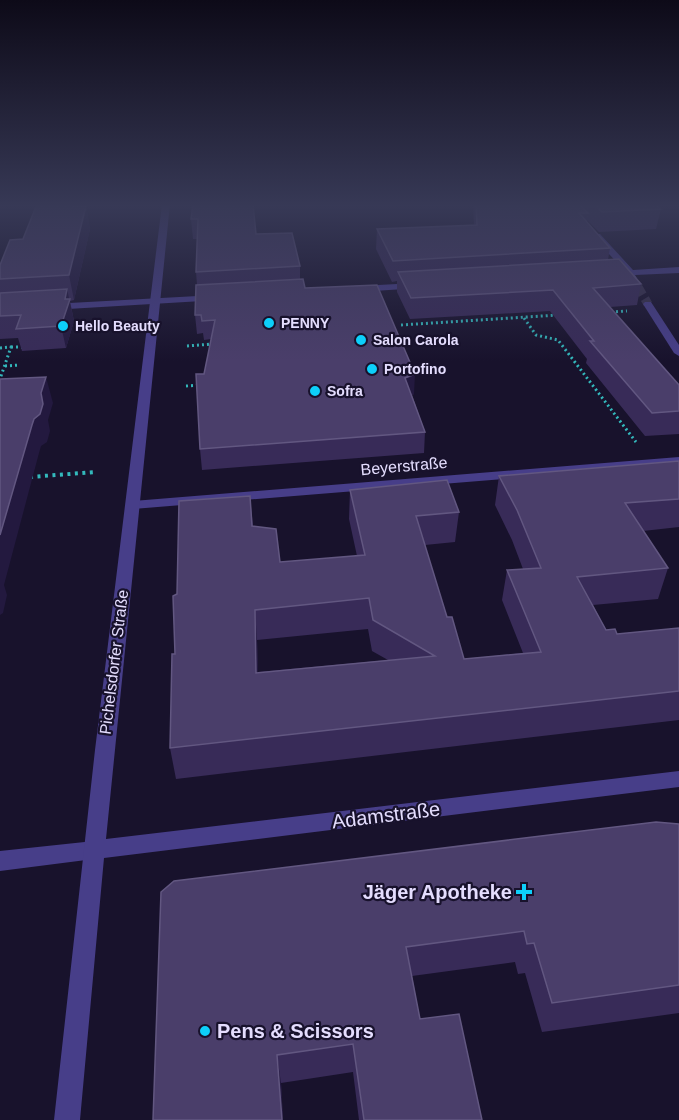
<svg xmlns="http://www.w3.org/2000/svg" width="679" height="1120" font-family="Arial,sans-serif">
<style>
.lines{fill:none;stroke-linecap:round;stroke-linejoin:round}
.minor-tunnel{stroke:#37304c;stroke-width:9;stroke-dasharray:9 4.5;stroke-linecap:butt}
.path-far1{stroke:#33b9bc;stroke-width:3;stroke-dasharray:2 3;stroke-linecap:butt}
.path{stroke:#33b9bc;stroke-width:4;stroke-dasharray:3 4.5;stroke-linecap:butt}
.minor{fill:#473e89;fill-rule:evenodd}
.tertiary{fill:#473e89;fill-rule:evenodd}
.wall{fill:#382b58;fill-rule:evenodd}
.shaded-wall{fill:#23193f}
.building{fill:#4a3e6a;stroke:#625781;stroke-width:1.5;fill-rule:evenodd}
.poi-dot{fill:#0dcffa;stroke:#18122c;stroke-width:2}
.labels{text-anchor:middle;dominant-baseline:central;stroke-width:4.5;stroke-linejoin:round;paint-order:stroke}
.far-poi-label{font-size:14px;font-weight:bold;fill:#e4ddfe;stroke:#18122c;text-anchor:start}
.street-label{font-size:16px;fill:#e4ddfe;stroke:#18122c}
.near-street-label{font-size:20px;fill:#e4ddfe;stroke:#18122c}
.near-poi-label{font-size:20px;font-weight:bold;fill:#e4ddfe;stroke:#18122c;text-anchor:end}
</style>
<rect width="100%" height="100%" fill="#18122c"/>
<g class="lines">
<polyline class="minor-tunnel" points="638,287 648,304"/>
<g class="path-far1">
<polyline points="611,312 627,311"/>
<polyline points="524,318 536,335 558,340 636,442"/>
<polyline points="401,325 558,315"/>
<polyline points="187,346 213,344"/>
<polyline points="11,347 25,347"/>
<polyline points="0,348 11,347 0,379"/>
<polyline points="5,366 20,365"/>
<polyline points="186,386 202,385"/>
</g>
<polyline class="path" points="30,477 95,472"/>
<g class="minor">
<polygon points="594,234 600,234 633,270 679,267 679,273 635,275 638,280 633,283 630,282 626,276 608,276 608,272 624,270 594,238"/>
<polygon points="416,283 421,286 419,288 359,292 354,289 359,286"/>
<polygon points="216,295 221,298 219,300 51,310 46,307 51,304"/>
<polygon points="645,302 651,302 679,345 679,356 674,353 643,304"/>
<polygon points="679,457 679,465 133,509 126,505 133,501"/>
<polygon points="94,841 101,843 104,850 101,857 94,859 0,871 0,851"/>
</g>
<polygon class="tertiary" points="162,204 170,204 106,839 679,771 679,787 104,858 80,1120 54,1120 95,750"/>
</g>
<g class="wall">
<polygon points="37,204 83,204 83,206 86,206 90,229 74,300 70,301 74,321 66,348 22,351 18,338 0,339 0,265 23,239"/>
<polygon points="193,204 256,234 300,266 300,280 305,288 414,394 412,395 425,432 424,453 202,470 200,449 204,374 211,339 204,340 203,333 197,334 195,315 197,285 196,272 197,239 193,239 191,219"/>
<polygon points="473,204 654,204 661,209 656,229 599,232 587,220 587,222 610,248 608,260 641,284 637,305 610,307 679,385 679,434 645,436 586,363 587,359 550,311 410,319 397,292 397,281 392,282 376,249 377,229 474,225"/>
<path d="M679 461V527L643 531 668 568 658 599 593 605 606 630 617 634 679 628V720L176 779 170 748 175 654 177 594 250 496 253 526 280 562 357 556 349 519 350 490 459 512 455 542 425 545 447 617 464 659 523 653 502 600 507 570 523 569 512 540 495 505 499 476ZM368 629 372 651 388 660 258 672 257 640Z"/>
<polygon points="679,824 679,1013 542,1032 525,973 518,974 515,962 412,976 420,1019 482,1120 359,1120 353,1072 281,1083 283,1120 153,1120 161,892"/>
</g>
<g class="shaded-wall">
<polygon points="73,204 83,204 76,229 72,207"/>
<polygon points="86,206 90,229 74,300 69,275"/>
<polygon points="67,289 74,321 66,348 61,326"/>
<polygon points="415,374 414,394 404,398 405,378"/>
<polygon points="46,377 53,403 48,420 50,431 47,442 41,446 39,453 4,585 7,595 3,613 0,615 0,535"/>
<polygon points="255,610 257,640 259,704 256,673"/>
<polygon points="277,1055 281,1083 283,1120 282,1120"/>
</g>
<g class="building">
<polygon points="37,204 73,204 72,207 86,206 69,275 0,279 0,265 10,240 23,239"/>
<polygon points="193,204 253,204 256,234 292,233 300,266 196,272 198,219 191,219"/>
<polygon points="476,204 579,204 588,213 579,213 610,248 393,261 377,229 477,225"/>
<polygon points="594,204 654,204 661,209 602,212"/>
<polygon points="619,259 641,284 593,288 679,385 679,411 652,413 590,341 594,341 553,290 411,298 398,272"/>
<polygon points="303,279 305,288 377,285 415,374 405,378 425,432 200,449 196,374 204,374 215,320 202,321 201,315 195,315 196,285"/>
<polygon points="67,289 65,299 70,299 61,326 16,329 21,315 0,316 0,293"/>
<polygon points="46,377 41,393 43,404 40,414 34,419 32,425 0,535 0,379"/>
<path d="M679 461V499L625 503 668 568 577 577 606 630 615 629 617 634 679 628V691L170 748 172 654H175L173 596 177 594 179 501 250 496 252 526 276 529 280 562 365 555 350 490 447 480 459 512 416 516 447 617H452L464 659 541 652 507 570 541 568 517 510 499 476ZM369 598 373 620 435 656 256 673 255 610Z"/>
<polygon points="656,822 679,824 679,985 552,1003 534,943 527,944 524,931 406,947 420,1019 459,1014 482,1120 364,1120 353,1044 277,1055 282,1120 153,1120 161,892 174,881"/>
</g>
<linearGradient id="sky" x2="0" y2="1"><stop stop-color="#0d0a18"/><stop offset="0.57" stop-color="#373956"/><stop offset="1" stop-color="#373956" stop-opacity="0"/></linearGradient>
<rect width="679" height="361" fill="url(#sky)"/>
<g class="poi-dot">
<circle cx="269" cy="323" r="6"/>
<circle cx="63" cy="326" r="6"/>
<circle cx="361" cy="340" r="6"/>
<circle cx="372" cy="369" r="6"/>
<circle cx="315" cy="391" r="6"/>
<path d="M521 883h6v6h6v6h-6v6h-6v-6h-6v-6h6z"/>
<circle cx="205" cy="1031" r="6"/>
</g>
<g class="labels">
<g class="far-poi-label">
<text x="281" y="323">PENNY</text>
<text x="75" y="326">Hello Beauty</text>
<text x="373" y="340">Salon Carola</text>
<text x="384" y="369">Portofino</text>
<text x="327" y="391">Sofra</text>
</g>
<g class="street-label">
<text transform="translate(404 466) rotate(-5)">Beyerstraße</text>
<text transform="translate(114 662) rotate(-83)">Pichelsdorfer Straße</text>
</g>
<g class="near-street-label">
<text transform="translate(386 815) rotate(-7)">Adamstraße</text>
</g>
<g class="near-poi-label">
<text x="512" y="892">Jäger Apotheke</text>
<text x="217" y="1031" text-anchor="start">Pens &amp; Scissors</text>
</g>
</g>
</svg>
